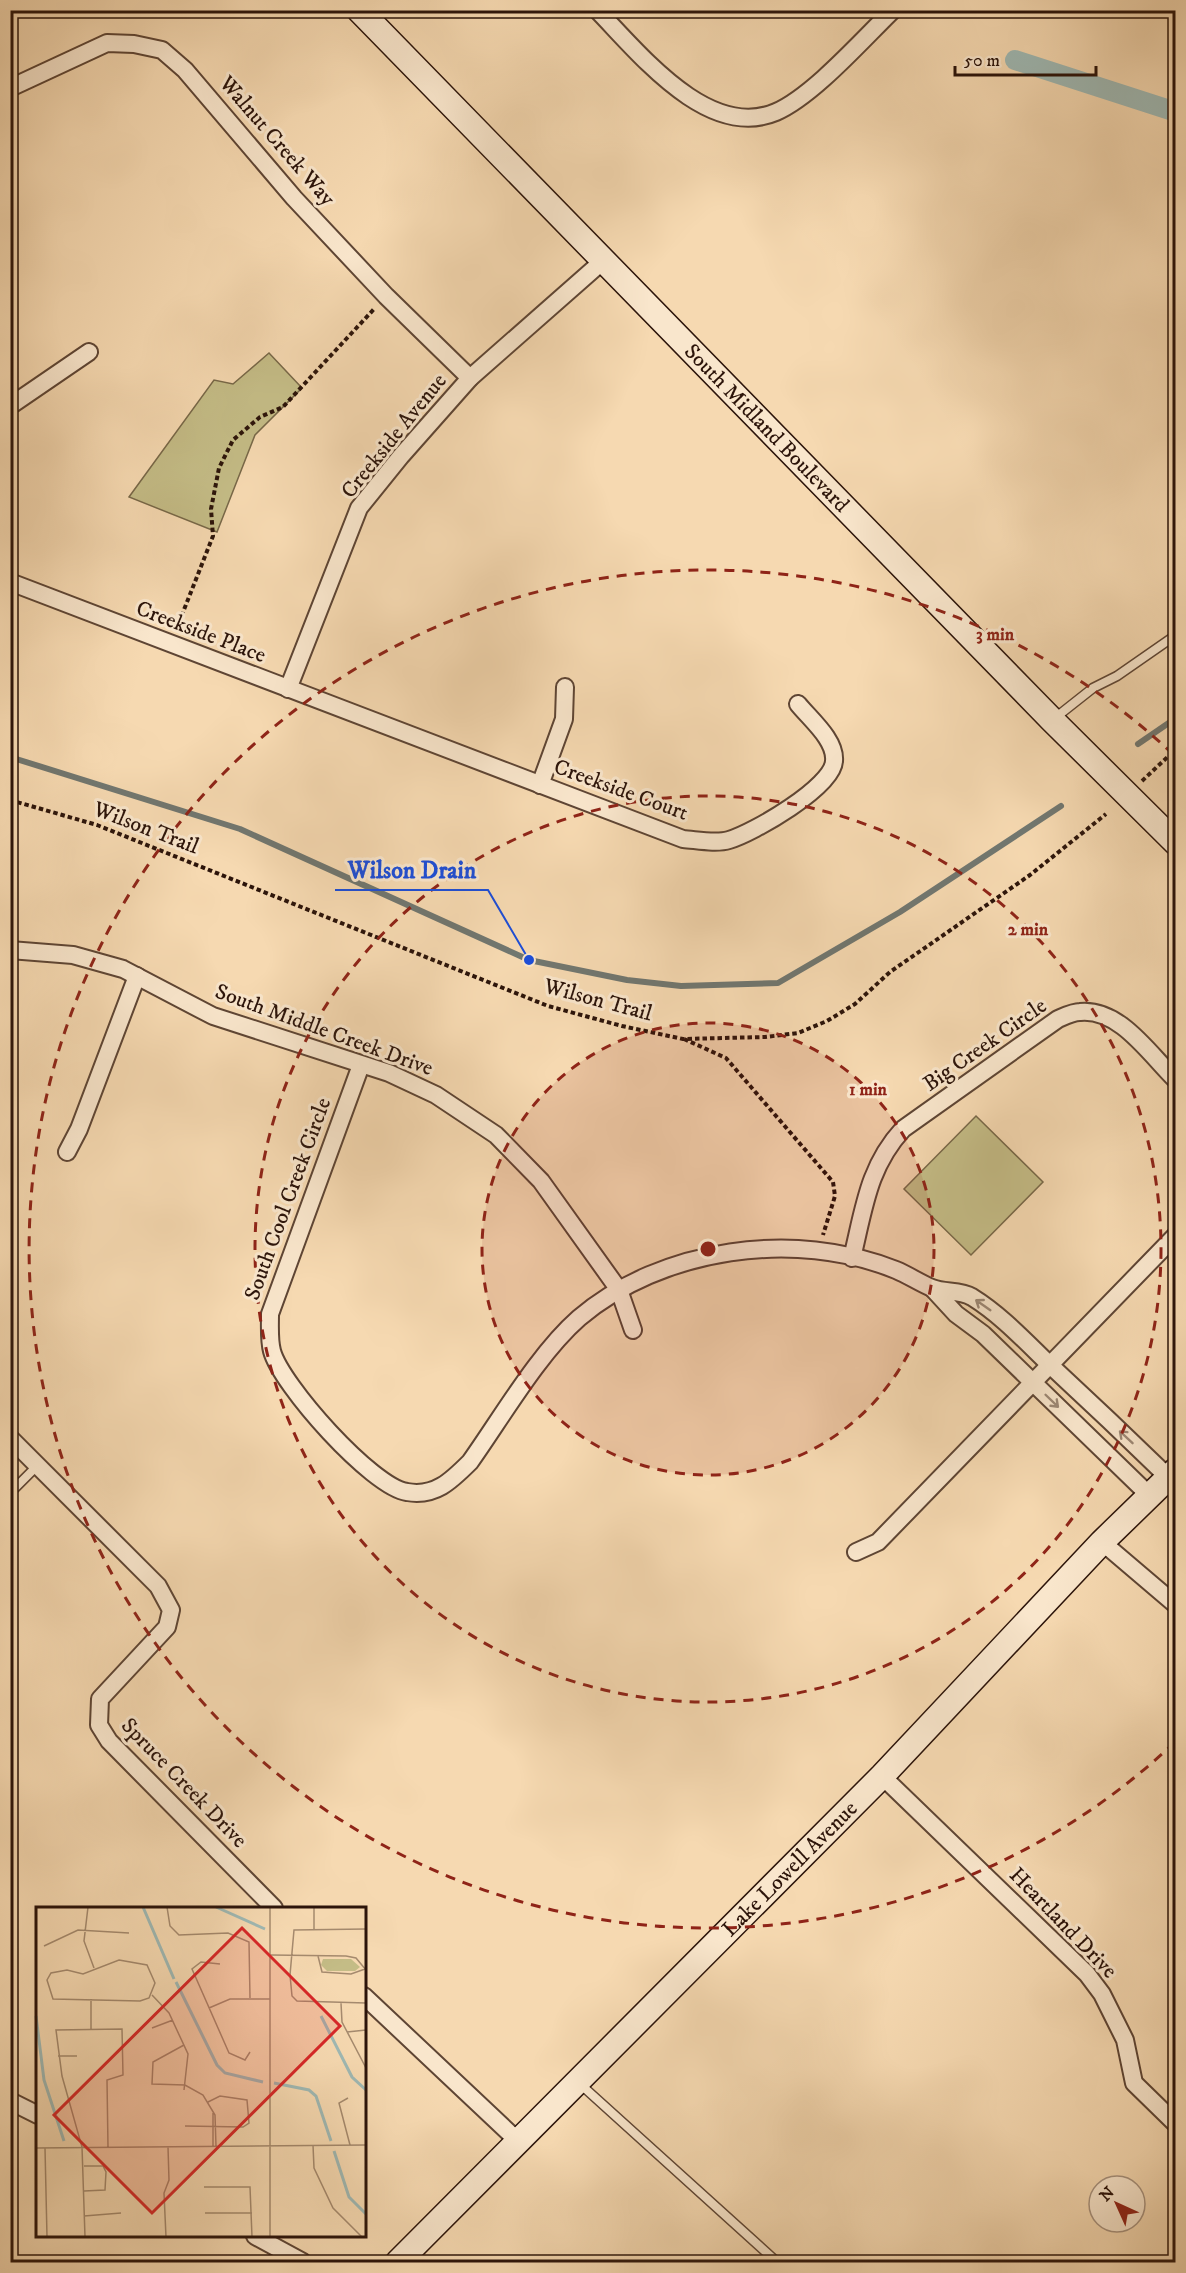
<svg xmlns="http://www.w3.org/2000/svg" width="1186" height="2273" font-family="'IM FELL DW Pica',serif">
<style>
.park{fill:#c4bc86;stroke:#786848;stroke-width:1.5}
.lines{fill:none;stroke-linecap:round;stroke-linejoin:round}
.stream{stroke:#717770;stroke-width:6}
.canal{stroke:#9fb9b4;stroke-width:20}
.service-casing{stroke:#5e4534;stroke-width:11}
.minor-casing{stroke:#5e4534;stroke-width:20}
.secondary-casing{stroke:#2c140a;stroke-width:27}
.path{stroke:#2c140a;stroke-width:4;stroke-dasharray:4.5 3;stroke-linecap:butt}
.service{stroke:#f9e6cc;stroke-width:8}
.minor{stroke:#f9e6cc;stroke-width:16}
.secondary{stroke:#f9e6cc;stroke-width:24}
.oneway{stroke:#9d8875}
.ring{fill:none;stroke:#8f2418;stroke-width:3;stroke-dasharray:10 8}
.labels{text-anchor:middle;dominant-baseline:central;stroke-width:6;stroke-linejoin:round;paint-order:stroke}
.street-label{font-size:22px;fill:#2c140a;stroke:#f9e6cc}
.inset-river{fill:none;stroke:#9fb9b4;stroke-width:3}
.inset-road{fill:none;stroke:#a58a6e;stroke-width:1.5}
.view{fill:#d62828;fill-opacity:0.15;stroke:#d62828;stroke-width:3}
.inset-edge{fill:none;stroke:#2c140a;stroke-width:3}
.centre{fill:#8f2418;stroke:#f9e6cc;stroke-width:3}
.ring-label{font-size:18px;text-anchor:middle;font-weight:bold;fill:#8f2418;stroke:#f9e6cc;stroke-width:6;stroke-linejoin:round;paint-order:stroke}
.leader{fill:none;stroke:#1d4ed8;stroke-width:2}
.callout-dot{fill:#1d4ed8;stroke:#f9e6cc;stroke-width:2}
.callout-label{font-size:24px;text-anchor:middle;font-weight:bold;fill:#1d4ed8;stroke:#f9e6cc;stroke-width:6;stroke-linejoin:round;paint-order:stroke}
</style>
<rect width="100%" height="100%" fill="#f6d9b1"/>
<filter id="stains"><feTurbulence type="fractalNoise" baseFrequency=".00333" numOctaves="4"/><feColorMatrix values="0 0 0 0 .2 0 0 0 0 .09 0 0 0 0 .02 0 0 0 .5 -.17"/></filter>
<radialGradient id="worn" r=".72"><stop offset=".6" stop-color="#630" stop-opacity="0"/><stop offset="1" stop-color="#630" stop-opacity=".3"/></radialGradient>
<g class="park">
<polygon points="269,353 302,388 255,435 217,532 129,497 214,380 233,384"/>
<polygon points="976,1116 1043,1182 971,1255 904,1189"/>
</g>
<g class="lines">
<g class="stream">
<polyline points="1138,744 1176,718"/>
<polyline points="10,757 240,829 529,960 627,980 681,986 778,983 900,912 1061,806"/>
<polyline points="10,2262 12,2262"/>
</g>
<polyline class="canal" points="1015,60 1176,112"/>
<defs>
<g id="service">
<polyline points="1055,718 1093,688 1117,676 1176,635"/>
<polyline points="10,1493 37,1466"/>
<polyline points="579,2083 777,2262"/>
</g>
<g id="minor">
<path d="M597 10C639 53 708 141 776 112 813 96 863 39 893 10"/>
<polyline points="10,88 107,43 134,44 162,50 185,70 294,198 386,296 470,378"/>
<polyline points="10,406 89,352"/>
<path d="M10 582 683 839C697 840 716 844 729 840 753 833 833 787 834 761 836 740 810 719 798 704"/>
<polyline points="288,689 359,508 401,456 470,378 604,260"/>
<polyline points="540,785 564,719 565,687"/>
<polyline points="10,950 73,955 123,969 213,1016 389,1073 436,1095 496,1135 541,1181 619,1290 633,1330"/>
<path d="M361 1065 270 1314C270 1326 269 1340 272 1351 281 1385 372 1487 407 1492 435 1497 451 1481 470 1462 502 1417 538 1354 579 1318 661 1248 795 1229 896 1270 908 1275 920 1283 932 1288 944 1293 960 1290 972 1297 1001 1315 1025 1341 1050 1365 1090 1402 1129 1439 1168 1477"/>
<polyline points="67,1152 79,1129 137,976"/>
<path d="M852 1258C864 1209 868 1167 903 1129L1058 1019C1065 1016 1073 1012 1080 1012 1120 1008 1150 1055 1176 1080"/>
<polyline points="933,1289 956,1314 983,1334 1149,1495"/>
<polyline points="10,1438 158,1586 171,1610 167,1627 100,1699 99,1725 109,1741 274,1908"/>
<polyline points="1102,1542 1176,1605"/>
<polyline points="856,1552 878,1542 1176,1235"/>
<polyline points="882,1776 1087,1974 1102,1994 1125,2040 1134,2083 1176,2124"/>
<polyline points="364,1996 519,2142"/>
<polyline points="10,2101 38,2115"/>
<polyline points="255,2236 303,2262"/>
</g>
<g id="secondary">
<path id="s1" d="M359 10 1052 720 1176 843"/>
<path id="s2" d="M398 2262 882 1776 1102 1542 1176 1470"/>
</g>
</defs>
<use href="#service" class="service-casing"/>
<use href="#minor" class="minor-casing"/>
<use href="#secondary" class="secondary-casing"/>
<g class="path">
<polyline points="176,630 213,536 211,509 219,468 233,440 260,417 283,407 375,308"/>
<polyline points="1142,781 1176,749"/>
<polyline points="10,800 97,825 548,1006 622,1026 683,1039 765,1037 798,1033 827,1021 855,1004 890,972 1030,875 1106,814"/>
<polyline points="684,1039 726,1058 833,1182 835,1196 823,1235"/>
</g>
<use href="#service" class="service"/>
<use href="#minor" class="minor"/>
<use href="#secondary" class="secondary"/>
</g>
<defs><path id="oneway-shaft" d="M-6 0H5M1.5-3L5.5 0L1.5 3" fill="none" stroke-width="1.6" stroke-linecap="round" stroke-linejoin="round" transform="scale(1.5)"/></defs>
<g class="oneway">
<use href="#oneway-shaft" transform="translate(983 1305) rotate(-145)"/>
<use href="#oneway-shaft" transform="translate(1052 1401) rotate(44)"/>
<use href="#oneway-shaft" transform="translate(1126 1437) rotate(-137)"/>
</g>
<circle cx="708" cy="1249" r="226" fill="#8f2418" fill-opacity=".12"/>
<g class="ring">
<circle cx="708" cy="1249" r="226"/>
<circle cx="708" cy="1249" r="453"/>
<path d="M1175 1742A679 679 0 1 1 1175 756"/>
</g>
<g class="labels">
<g class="street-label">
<text transform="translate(277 141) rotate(49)">Walnut Creek Way</text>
<text stroke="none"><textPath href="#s1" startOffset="584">South Midland Boulevard</textPath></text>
<text transform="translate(394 436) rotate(-51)">Creekside Avenue</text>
<text transform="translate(201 632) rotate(21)">Creekside Place</text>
<text transform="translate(621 790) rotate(20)">Creekside Court</text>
<text transform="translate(146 828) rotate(21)">Wilson Trail</text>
<text transform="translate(598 1000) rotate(15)">Wilson Trail</text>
<text transform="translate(324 1030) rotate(20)">South Middle Creek Drive</text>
<text transform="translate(985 1045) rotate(-35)">Big Creek Circle</text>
<text transform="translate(288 1199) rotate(-70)">South Cool Creek Circle</text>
<text transform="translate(184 1783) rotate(46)">Spruce Creek Drive</text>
<text stroke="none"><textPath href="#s2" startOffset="555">Lake Lowell Avenue</textPath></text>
<text transform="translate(1063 1923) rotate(46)">Heartland Drive</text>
</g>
</g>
<g transform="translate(36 1907)">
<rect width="330" height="330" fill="#f6d9b1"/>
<path d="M315 52 324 60 319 64H291L285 58 287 52Z" fill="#c4bc86"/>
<path class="inset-river" d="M107 0 138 72M180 0 229 22M140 75 181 158 189 166 227 175M0 109 8 173 28 234M285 109 316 170 330 183M238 176 273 183 280 189 295 234M298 244 313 290 330 307"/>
<path class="inset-road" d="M52 0 48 34 58 61M131 0 134 19 143 28 192 26 213 35 214 91M234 0V330M278 22V0M330 22 258 23 254 68 256 89 261 94 330 96M8 39 42 23 93 26M235 48 310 49 320 51 330 63M282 49 286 65 315 67 329 62M83 53 111 58 119 76 113 91 104 94 17 92 11 73 15 66 31 63 47 67ZM184 57 165 55 156 62 193 146 209 153 214 145M116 88 133 106 152 147 148 183M55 92V122M305 96 306 115 330 161M173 101 194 92H234M116 121 137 113M311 125 330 123M148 138 117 155 116 177 149 178 167 188 179 208 180 239M22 149H41M312 191 303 196 314 238M177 206V239M149 219 207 220 213 216 211 193 184 189 172 195M277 238 278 261 297 301 326 330M0 241 330 238M9 241 11 330M48 259H67L70 265 69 283 48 284M168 280H214L216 330M169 306H216M48 309 85 306M49 330 46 240 26 169 20 123 86 122 87 168 71 173 72 240M130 330 128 286 133 273 132 240"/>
<path class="view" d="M206 21 304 119 116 306 18 208Z"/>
<rect width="330" height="330" class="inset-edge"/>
</g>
<circle cx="708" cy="1249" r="9" class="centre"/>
<g class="ring-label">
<text x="995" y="640">3 min</text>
<text x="1028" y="935">2 min</text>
<text x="868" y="1095">1 min</text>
</g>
<path class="leader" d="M529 960L488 890H335"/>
<circle class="callout-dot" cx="529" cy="960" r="6"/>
<g class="callout-label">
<text x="412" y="878">Wilson Drain</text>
</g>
<rect width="1186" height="2273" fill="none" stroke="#f6d9b1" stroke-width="36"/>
<rect x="12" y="12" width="1162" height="2249" fill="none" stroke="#2c140a" stroke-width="3"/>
<rect x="18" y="18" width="1150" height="2237" fill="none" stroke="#2c140a" stroke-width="1.5"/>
<g transform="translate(1117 2204) rotate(315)"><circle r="28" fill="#f9e6cc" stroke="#a7927e" stroke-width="1.5"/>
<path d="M0-4.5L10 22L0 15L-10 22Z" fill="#8f2418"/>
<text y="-9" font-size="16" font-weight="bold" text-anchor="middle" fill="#2c140a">N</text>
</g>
<path d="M955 66v9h141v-9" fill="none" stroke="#2c140a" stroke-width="3"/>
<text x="964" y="66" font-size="18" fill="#2c140a" stroke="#f9e6cc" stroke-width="4.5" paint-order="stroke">50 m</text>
<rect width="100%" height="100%" filter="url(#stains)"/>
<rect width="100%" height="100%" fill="url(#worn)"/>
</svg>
